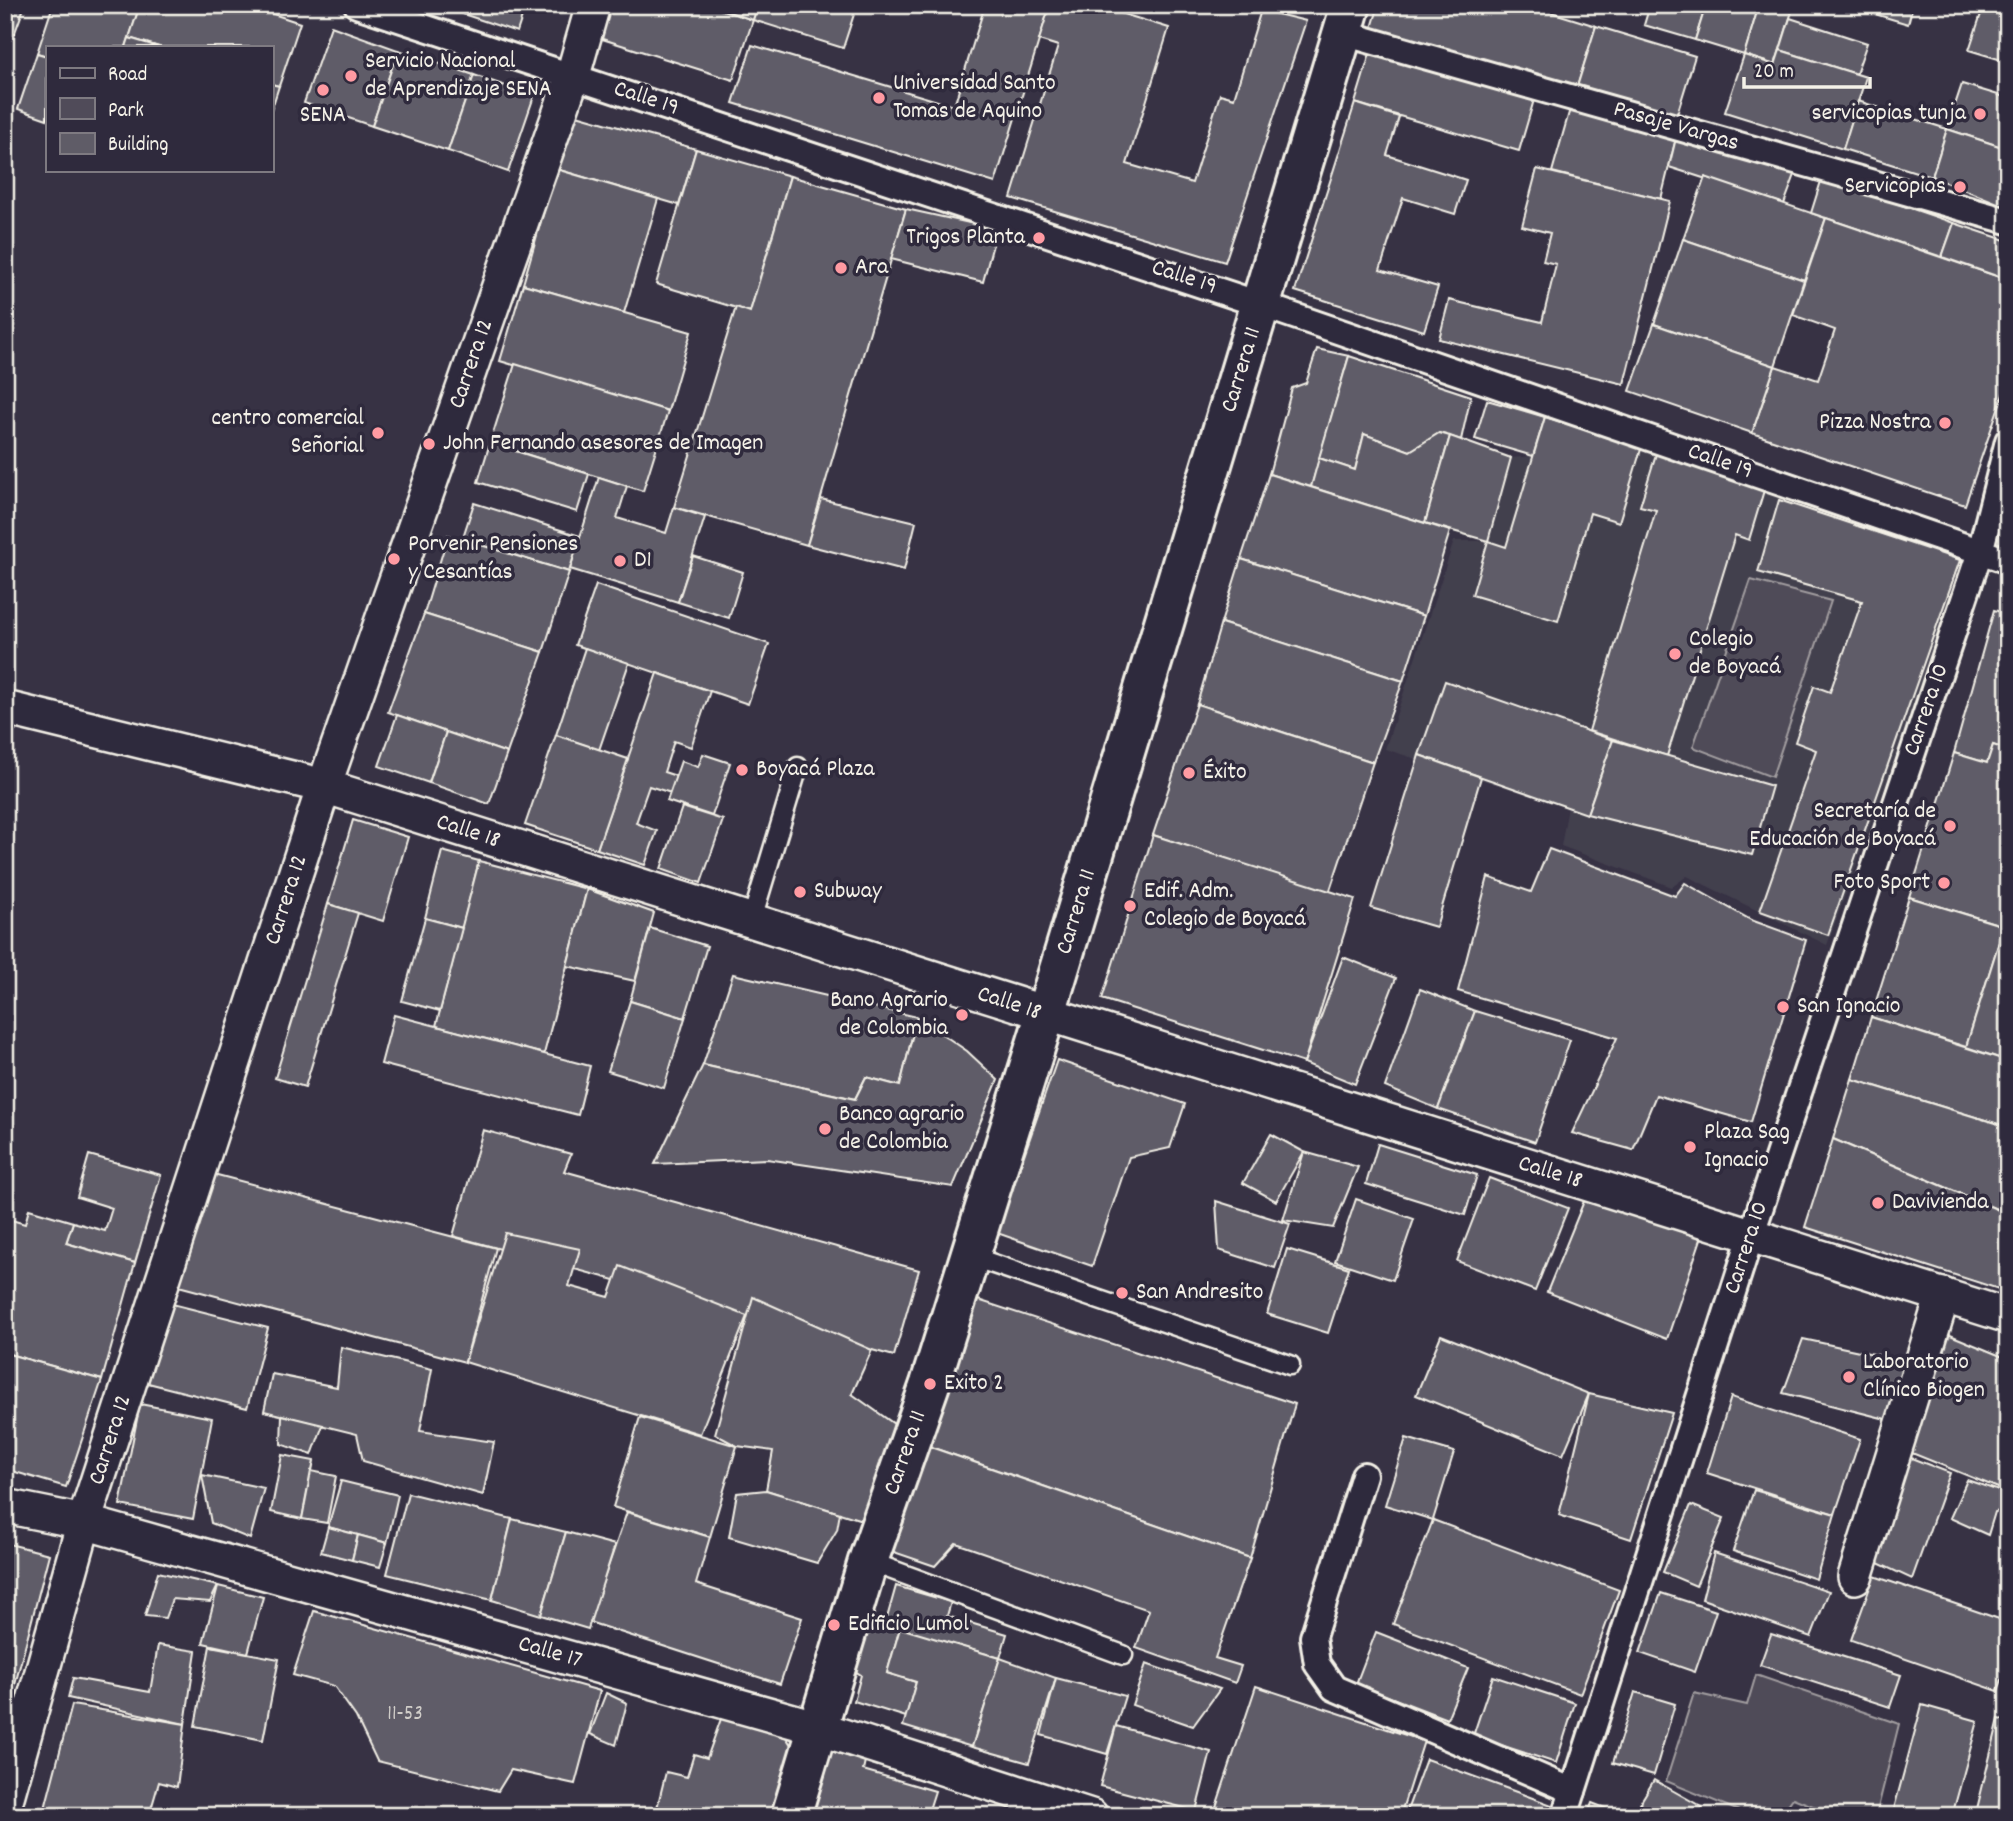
<svg xmlns="http://www.w3.org/2000/svg" width="2013" height="1821" font-family="Dekko,sans-serif">
<style>
.built{fill:#433f4e}
.green{fill:#504b59;stroke:#a29ea0;stroke-width:2}
.building{fill:#5f5c67;stroke:#f4f1e8;stroke-width:2}
.lines{fill:none;stroke-linecap:round;stroke-linejoin:round}
.service-casing{stroke:#f4f1e8;stroke-width:23}
.pedestrian-casing{stroke:#f4f1e8;stroke-width:30}
.minor-casing{stroke:#f4f1e8;stroke-width:38}
.secondary-casing{stroke:#f4f1e8;stroke-width:44}
.service{stroke:#2f2a3d;stroke-width:18}
.pedestrian{stroke:#2f2a3d;stroke-width:24}
.minor{stroke:#2f2a3d;stroke-width:33}
.secondary{stroke:#2f2a3d;stroke-width:38}
.poi-dot{fill:#ff9aa2;stroke:#2f2a3d;stroke-width:2.5}
.labels{text-anchor:middle;dominant-baseline:central;stroke-width:7;stroke-linejoin:round;paint-order:stroke}
.number-label{font-size:21px;fill:#cfccc8}
.poi-label{font-size:24px;fill:#f4f1e8;stroke:#2f2a3d;text-anchor:start}
.street-label{font-size:24px;fill:#f4f1e8;stroke:#2f2a3d}
</style>
<rect width="100%" height="100%" fill="#373244"/>
<filter id="ink" filterUnits="userSpaceOnUse"><feTurbulence type="fractalNoise" baseFrequency=".0143" numOctaves="2"/><feDisplacementMap in="SourceGraphic" scale="14" xChannelSelector="R" yChannelSelector="G"/><feConvolveMatrix kernelMatrix="1 2 1 2 8 2 1 2 1" color-interpolation-filters="sRGB"/></filter>
<g filter="url(#ink)">
<polygon class="built" points="1545,417 1969,558 1827,945 1687,876 1672,887 1561,846 1568,807 1385,749 1454,541 1488,541 1511,458 1533,456"/>
<g class="green">
<polygon points="1751,580 1831,601 1772,777 1693,747"/>
<polygon points="1756,1675 1899,1724 1876,1816 1838,1816 1793,1798 1780,1816 1751,1816 1666,1781 1694,1693 1747,1705"/>
</g>
<g class="building">
<polygon points="5,5 25,5 11,43 5,40"/>
<polygon points="53,5 140,5 126,47 47,47 47,56 37,53"/>
<polygon points="140,5 246,5 300,23 279,86 271,84 271,47 159,47 129,38"/>
<polygon points="436,5 526,5 517,32"/>
<polygon points="607,5 708,5 753,20 733,80 596,37"/>
<polygon points="708,5 758,5 753,20"/>
<polygon points="758,5 857,5 843,48 753,20"/>
<polygon points="985,5 1050,5 995,183 733,103 752,45 954,106"/>
<polygon points="1050,5 1094,5 1169,28 1127,164 1192,183 1220,94 1234,98 1261,10 1306,21 1225,262 1011,198 1058,46 1039,40"/>
<polygon points="1379,5 1528,5 1596,26 1575,93 1371,31"/>
<polygon points="1650,5 1706,5 1695,40 1644,25"/>
<polygon points="1706,5 1759,5 1744,55 1695,40"/>
<polygon points="1759,5 1794,5 1775,65 1744,55"/>
<polygon points="1845,5 1913,5 1908,24"/>
<polygon points="1984,5 2008,12 2008,62 1969,50"/>
<polygon points="1790,18 1867,43 1856,74 1780,50"/>
<polygon points="331,26 398,50 372,126 304,103"/>
<polygon points="1596,26 1695,56 1674,124 1575,93"/>
<polygon points="129,38 159,47 126,47"/>
<polygon points="1372,47 1536,93 1519,151 1355,103"/>
<polygon points="398,50 474,75 448,151 372,126"/>
<polygon points="1780,50 1866,77 1843,149 1725,112 1744,55 1775,65"/>
<polygon points="37,53 47,56 47,119 18,109"/>
<polygon points="474,75 534,96 508,172 448,151"/>
<polygon points="271,84 279,86 271,111"/>
<polygon points="1962,84 2008,98 2008,149 1947,129"/>
<polygon points="1858,101 1947,129 1932,177 1843,149"/>
<polygon points="1355,103 1399,117 1387,155 1466,180 1455,214 1403,198 1380,270 1438,287 1424,331 1295,291"/>
<polygon points="1570,109 1676,138 1661,199 1552,172"/>
<polygon points="573,114 696,149 679,205 556,169"/>
<polygon points="1947,129 2008,149 2008,207 1932,177"/>
<polygon points="1676,138 1796,172 1784,204 1669,167"/>
<polygon points="696,149 790,176 750,312 656,284"/>
<polygon points="556,169 658,199 624,313 523,284"/>
<polygon points="1537,169 1670,201 1624,384 1439,339 1449,300 1542,322 1556,264 1543,261 1550,233 1522,226"/>
<polygon points="790,176 906,209 807,545 674,507 736,307 750,312"/>
<polygon points="1705,177 1826,218 1804,280 1683,239"/>
<polygon points="1822,178 1954,223 1942,257 1811,213"/>
<polygon points="906,209 997,229 983,282 891,259"/>
<polygon points="1826,218 2008,280 2008,380 1965,505 1752,433 1775,366 1818,380 1835,330 1793,315"/>
<polygon points="1954,223 2008,241 2008,280 1942,257"/>
<polygon points="1683,239 1804,280 1775,366 1654,324"/>
<polygon points="523,284 691,332 668,411 500,361"/>
<polygon points="1654,324 1775,366 1752,433 1630,391"/>
<polygon points="1317,349 1349,356 1311,487 1269,474 1292,388 1306,383"/>
<polygon points="1349,356 1471,396 1461,440 1439,433 1410,451 1364,434 1355,470 1319,458"/>
<polygon points="515,364 668,411 643,491 490,443"/>
<polygon points="1487,400 1545,417 1533,456 1475,439"/>
<polygon points="1545,417 1642,446 1619,522 1590,513 1558,621 1472,595 1488,541 1506,547"/>
<polygon points="1439,433 1450,436 1425,523 1311,487 1319,458 1355,470 1364,434 1410,451"/>
<polygon points="1450,436 1511,458 1488,541 1425,523"/>
<polygon points="490,443 589,474 577,512 478,482"/>
<polygon points="1656,454 1765,487 1749,540 1735,535 1667,756 1589,731 1656,510 1640,506"/>
<polygon points="1269,474 1450,531 1424,616 1241,559"/>
<polygon points="599,477 627,486 617,518 666,533 674,507 705,517 678,602 570,569"/>
<polygon points="821,499 916,522 904,570 807,545"/>
<polygon points="1779,500 1960,560 1828,935 1760,911 1816,750 1795,742 1814,686 1830,692 1862,601 1758,572"/>
<polygon points="474,503 580,536 569,572 462,540"/>
<polygon points="448,535 569,572 543,652 424,614"/>
<polygon points="693,556 743,572 729,618 678,602"/>
<polygon points="1241,559 1424,616 1403,681 1221,623"/>
<polygon points="596,585 769,644 748,704 575,645"/>
<polygon points="1994,610 2008,614 2008,750 1993,745 1987,763 1954,753"/>
<polygon points="424,614 543,652 507,753 388,712"/>
<polygon points="1221,623 1403,681 1373,762 1197,704"/>
<polygon points="585,648 629,663 599,750 556,735"/>
<polygon points="657,673 710,691 691,747 674,741 664,772 676,776 671,793 649,786 636,823 657,831 645,865 597,849"/>
<polygon points="1445,681 1613,740 1587,814 1419,755"/>
<polygon points="1197,704 1373,762 1329,893 1153,835"/>
<polygon points="397,715 446,732 429,783 379,766"/>
<polygon points="446,732 507,753 489,804 429,783"/>
<polygon points="556,735 628,759 597,849 525,825"/>
<polygon points="1613,740 1772,786 1752,855 1587,814"/>
<polygon points="1993,745 2008,750 2008,927 1909,897 1954,753 1987,763"/>
<polygon points="703,754 730,763 712,816 667,801 681,761 698,767"/>
<polygon points="1419,755 1481,777 1436,927 1371,908"/>
<polygon points="682,807 723,820 701,883 661,869"/>
<polygon points="353,820 408,837 383,921 328,904"/>
<polygon points="1153,835 1355,899 1304,1063 1102,999"/>
<polygon points="1549,849 1675,896 1685,883 1751,920 1806,940 1751,1122 1656,1095 1633,1150 1572,1133 1617,1038 1458,991 1488,877 1531,892"/>
<polygon points="442,851 479,861 462,928 425,918"/>
<polygon points="479,861 587,889 544,1054 436,1026"/>
<polygon points="587,889 654,913 635,981 567,966"/>
<polygon points="1909,897 2004,926 1966,1047 1871,1017"/>
<polygon points="328,904 358,913 305,1087 275,1078"/>
<polygon points="425,918 462,928 440,1011 402,1001"/>
<polygon points="2004,926 2008,927 2008,1061 1966,1047"/>
<polygon points="650,928 707,946 685,1018 630,1001"/>
<polygon points="1343,957 1396,978 1355,1084 1304,1063"/>
<polygon points="733,974 917,1017 900,1086 866,1077 855,1099 703,1065"/>
<polygon points="1420,989 1475,1011 1438,1109 1385,1087"/>
<polygon points="630,1001 685,1018 664,1088 608,1071"/>
<polygon points="1475,1011 1570,1040 1535,1142 1438,1109"/>
<polygon points="394,1015 590,1066 578,1115 381,1064"/>
<polygon points="917,1017 967,1051 998,1080 953,1187 767,1159 655,1164 703,1065 855,1099 866,1077 900,1086"/>
<polygon points="1871,1017 2008,1061 2008,1127 1852,1079"/>
<polygon points="1057,1060 1185,1104 1170,1148 1129,1157 1092,1266 997,1233"/>
<polygon points="1852,1079 2008,1127 2008,1214 1833,1139"/>
<polygon points="483,1130 571,1154 564,1171 919,1270 894,1356 453,1236"/>
<polygon points="1271,1134 1304,1152 1276,1201 1243,1183"/>
<polygon points="1833,1139 2008,1214 2008,1292 1805,1227"/>
<polygon points="1378,1144 1477,1175 1465,1215 1366,1184"/>
<polygon points="1304,1152 1358,1167 1333,1228 1283,1220"/>
<polygon points="89,1155 161,1175 135,1263 66,1243 73,1222 105,1231 112,1208 77,1197"/>
<polygon points="202,1171 496,1248 465,1362 171,1284"/>
<polygon points="1489,1178 1568,1208 1535,1291 1457,1261"/>
<polygon points="1356,1199 1414,1219 1393,1280 1335,1261"/>
<polygon points="1216,1201 1290,1224 1275,1268 1219,1250"/>
<polygon points="1584,1201 1702,1236 1667,1339 1547,1292"/>
<polygon points="29,1209 73,1222 66,1243 135,1263 102,1380 5,1353 5,1218 25,1224"/>
<polygon points="505,1233 580,1249 569,1286 609,1297 620,1266 747,1316 700,1434 465,1362"/>
<polygon points="1287,1249 1349,1268 1328,1333 1267,1314"/>
<polygon points="753,1297 872,1350 852,1394 894,1424 865,1521 766,1490 773,1451 737,1446 715,1434"/>
<polygon points="972,1298 1295,1404 1250,1558 919,1443"/>
<polygon points="168,1303 268,1328 247,1408 148,1383"/>
<polygon points="1943,1332 2008,1359 2008,1492 1897,1447"/>
<polygon points="1441,1335 1589,1394 1563,1455 1416,1395"/>
<polygon points="1803,1339 1911,1362 1897,1402 1886,1419 1783,1393"/>
<polygon points="341,1347 432,1369 420,1431 494,1442 483,1495 363,1461 357,1434 264,1411 272,1374 337,1387"/>
<polygon points="5,1353 102,1380 66,1487 5,1469"/>
<polygon points="1589,1394 1672,1413 1631,1539 1559,1515"/>
<polygon points="1731,1397 1860,1439 1835,1514 1707,1473"/>
<polygon points="140,1404 212,1418 193,1519 120,1505"/>
<polygon points="282,1415 323,1425 312,1455 281,1444"/>
<polygon points="640,1417 737,1446 710,1537 613,1507"/>
<polygon points="1406,1438 1454,1452 1433,1520 1385,1505"/>
<polygon points="919,1443 1250,1558 1215,1658 1241,1666 1235,1683 1136,1648 1149,1610 956,1543 935,1566 882,1548"/>
<polygon points="1901,1454 1950,1473 1912,1579 1867,1558"/>
<polygon points="282,1455 314,1461 302,1519 271,1512"/>
<polygon points="311,1471 336,1476 327,1523 302,1519"/>
<polygon points="202,1475 264,1488 250,1539 211,1523"/>
<polygon points="1967,1480 2008,1494 2008,1509 1995,1512 1988,1535 1950,1518"/>
<polygon points="341,1481 398,1495 387,1543 328,1527"/>
<polygon points="766,1490 840,1513 837,1530 817,1563 729,1537 737,1493"/>
<polygon points="1754,1490 1835,1514 1816,1579 1733,1551"/>
<polygon points="408,1493 512,1519 492,1600 387,1574"/>
<polygon points="1691,1505 1724,1518 1696,1586 1663,1572"/>
<polygon points="627,1512 710,1537 696,1584 802,1618 780,1684 589,1622"/>
<polygon points="512,1519 566,1532 541,1615 492,1600"/>
<polygon points="1433,1520 1619,1590 1580,1694 1393,1624"/>
<polygon points="328,1527 358,1535 352,1560 321,1552"/>
<polygon points="566,1532 615,1545 588,1629 541,1615"/>
<polygon points="358,1535 387,1543 380,1567 352,1560"/>
<polygon points="5,1543 49,1554 10,1704 5,1703"/>
<polygon points="1714,1553 1829,1591 1811,1637 1702,1599"/>
<polygon points="158,1572 218,1586 210,1602 172,1599 165,1618 145,1616"/>
<polygon points="1874,1576 2008,1622 2008,1662 1998,1691 1851,1640"/>
<polygon points="218,1586 263,1597 248,1653 203,1643"/>
<polygon points="896,1586 951,1602 947,1616 1007,1634 1000,1658 885,1625"/>
<polygon points="1661,1593 1716,1611 1695,1672 1640,1653"/>
<polygon points="314,1611 600,1691 575,1784 511,1770 498,1791 377,1761 356,1717 334,1686 293,1675"/>
<polygon points="871,1619 900,1628 887,1673 916,1682 906,1717 854,1701 861,1675 855,1671"/>
<polygon points="900,1628 1000,1658 972,1747 903,1726 916,1682 887,1673"/>
<polygon points="1376,1632 1468,1668 1447,1719 1356,1684"/>
<polygon points="1771,1634 1901,1675 1890,1707 1760,1665"/>
<polygon points="158,1645 196,1651 185,1724 68,1698 73,1678 150,1692"/>
<polygon points="210,1646 279,1659 263,1740 195,1726"/>
<polygon points="1000,1658 1056,1678 1029,1763 972,1747"/>
<polygon points="1146,1664 1220,1689 1193,1726 1132,1705"/>
<polygon points="1493,1676 1575,1703 1556,1763 1473,1736"/>
<polygon points="1056,1678 1125,1696 1107,1754 1041,1735"/>
<polygon points="1256,1686 1424,1741 1400,1816 1213,1816"/>
<polygon points="1635,1692 1675,1704 1654,1775 1613,1763"/>
<polygon points="606,1693 627,1703 616,1745 590,1734"/>
<polygon points="72,1705 185,1724 177,1787 159,1782 149,1816 43,1816"/>
<polygon points="1922,1705 1978,1721 1952,1816 1892,1816"/>
<polygon points="722,1716 780,1728 791,1745 773,1816 655,1816 666,1772 687,1777 694,1754 707,1758"/>
<polygon points="1999,1719 2008,1721 2008,1816 1988,1816 1976,1813"/>
<polygon points="1116,1726 1211,1752 1196,1811 1100,1786"/>
<polygon points="824,1749 865,1761 863,1770 935,1791 927,1816 801,1816 805,1799 816,1802"/>
<polygon points="1426,1759 1552,1805 1548,1816 1405,1816"/>
<polygon points="1654,1780 1702,1807 1701,1816 1651,1816 1637,1808"/>
<polygon points="1592,1803 1625,1816 1587,1816"/>
</g>
<g class="lines">
<defs>
<g id="service">
<polyline points="751,922 798,767"/>
<polyline points="970,1256 1290,1365"/>
<polyline points="868,1561 1123,1655"/>
</g>
<g id="pedestrian">
<polyline points="357,5 1262,305 2008,561"/>
<polyline points="1343,33 2008,221"/>
<polyline points="1364,1475 1313,1637 1317,1664 1334,1688 1573,1791"/>
<polyline points="1565,1816 1751,1236 1980,552 2008,441"/>
</g>
<g id="minor">
<polyline points="5,708 324,786 2008,1316"/>
<polyline points="5,1506 84,1522 818,1728 1091,1816"/>
<polyline points="1855,1577 1943,1295"/>
<polyline points="5,1804 84,1522 324,786 573,75 593,5"/>
</g>
<polyline id="secondary" points="791,1816 868,1561 930,1384 1045,1016 1351,5"/>
</defs>
<use href="#service" class="service-casing"/>
<use href="#pedestrian" class="pedestrian-casing"/>
<use href="#minor" class="minor-casing"/>
<use href="#secondary" class="secondary-casing"/>
<use href="#service" class="service"/>
<use href="#pedestrian" class="pedestrian"/>
<use href="#minor" class="minor"/>
<use href="#secondary" class="secondary"/>
</g>
</g>
<g class="poi-dot">
<circle cx="351" cy="76" r="7"/>
<circle cx="323" cy="90" r="7"/>
<circle cx="879" cy="98" r="7"/>
<circle cx="1980" cy="114" r="7"/>
<circle cx="1960" cy="187" r="7"/>
<circle cx="1039" cy="238" r="7"/>
<circle cx="841" cy="268" r="7"/>
<circle cx="1945" cy="423" r="7"/>
<circle cx="378" cy="433" r="7"/>
<circle cx="429" cy="444" r="7"/>
<circle cx="394" cy="559" r="7"/>
<circle cx="620" cy="561" r="7"/>
<circle cx="1675" cy="654" r="7"/>
<circle cx="742" cy="770" r="7"/>
<circle cx="1189" cy="773" r="7"/>
<circle cx="1950" cy="826" r="7"/>
<circle cx="1944" cy="883" r="7"/>
<circle cx="800" cy="892" r="7"/>
<circle cx="1130" cy="906" r="7"/>
<circle cx="1783" cy="1007" r="7"/>
<circle cx="962" cy="1015" r="7"/>
<circle cx="825" cy="1129" r="7"/>
<circle cx="1690" cy="1147" r="7"/>
<circle cx="1878" cy="1203" r="7"/>
<circle cx="1122" cy="1293" r="7"/>
<circle cx="1849" cy="1377" r="7"/>
<circle cx="930" cy="1384" r="7"/>
<circle cx="834" cy="1625" r="7"/>
</g>
<g class="labels">
<g class="number-label">
<text x="405" y="1715">11-53</text>
</g>
<g class="poi-label">
<text x="365" y="62">Servicio Nacional<tspan x="365" dy="28">de Aprendizaje SENA</tspan></text>
<text x="893" y="84">Universidad Santo<tspan x="893" dy="28">Tomas de Aquino</tspan></text>
<text x="1966" y="114" text-anchor="end">servicopias tunja</text>
<text x="323" y="116" text-anchor="middle">SENA</text>
<text x="1946" y="187" text-anchor="end">Servicopias</text>
<text x="1025" y="238" text-anchor="end">Trigos Planta</text>
<text x="855" y="268">Ara</text>
<text x="364" y="419" text-anchor="end">centro comercial<tspan x="364" dy="28">Señorial</tspan></text>
<text x="1931" y="423" text-anchor="end">Pizza Nostra</text>
<text x="443" y="444">John Fernando asesores de Imagen</text>
<text x="408" y="545">Porvenir Pensiones<tspan x="408" dy="28">y Cesantías</tspan></text>
<text x="634" y="561">D1</text>
<text x="1689" y="640">Colegio<tspan x="1689" dy="28">de Boyacá</tspan></text>
<text x="756" y="770">Boyacá Plaza</text>
<text x="1203" y="773">Éxito</text>
<text x="1936" y="812" text-anchor="end">Secretaría de<tspan x="1936" dy="28">Educación de Boyacá</tspan></text>
<text x="1930" y="883" text-anchor="end">Foto Sport</text>
<text x="814" y="892">Subway</text>
<text x="1144" y="892">Edif. Adm.<tspan x="1144" dy="28">Colegio de Boyacá</tspan></text>
<text x="948" y="1001" text-anchor="end">Bano Agrario<tspan x="948" dy="28">de Colombia</tspan></text>
<text x="1797" y="1007">San Ignacio</text>
<text x="839" y="1115">Banco agrario<tspan x="839" dy="28">de Colombia</tspan></text>
<text x="1704" y="1133">Plaza Sag<tspan x="1704" dy="28">Ignacio</tspan></text>
<text x="1892" y="1203">Davivienda</text>
<text x="1136" y="1293">San Andresito</text>
<text x="1863" y="1363">Laboratorio<tspan x="1863" dy="28">Clínico Biogen</tspan></text>
<text x="944" y="1384">Exito 2</text>
<text x="848" y="1625">Edificio Lumol</text>
</g>
<g class="street-label">
<text transform="translate(646 99) rotate(18)">Calle 19</text>
<text transform="translate(1676 127) rotate(16)">Pasaje Vargas</text>
<text transform="translate(1184 278) rotate(18)">Calle 19</text>
<text transform="translate(472 364) rotate(-71)">Carrera 12</text>
<text transform="translate(1242 370) rotate(-73)">Carrera 11</text>
<text transform="translate(1720 462) rotate(19)">Calle 19</text>
<text transform="translate(1927 710) rotate(-71)">Carrera 10</text>
<text transform="translate(468 832) rotate(18)">Calle 18</text>
<text transform="translate(287 900) rotate(-72)">Carrera 12</text>
<text transform="translate(1077 912) rotate(-73)">Carrera 11</text>
<text transform="translate(1009 1004) rotate(18)">Calle 18</text>
<text transform="translate(1550 1173) rotate(17)">Calle 18</text>
<text transform="translate(1747 1248) rotate(-72)">Carrera 10</text>
<text transform="translate(111 1440) rotate(-72)">Carrera 12</text>
<text transform="translate(906 1453) rotate(-71)">Carrera 11</text>
<text transform="translate(550 1653) rotate(16)">Calle 17</text>
</g>
</g>
<rect width="2013" height="1821" fill="none" stroke="#2f2a3d" stroke-width="28"/>
<rect x="14" y="14" width="1985" height="1793" fill="none" stroke="#f4f1e8" stroke-width="2.5" filter="url(#ink)"/>
<rect x="46" y="46" width="228" height="126" fill="#2f2a3d" stroke="#7e7a81" stroke-width="2"/>
<rect x="60" y="68" width="35" height="10" fill="#2f2a3d" stroke="#7e7a81" stroke-width="2"/>
<text x="108" y="80" font-size="21" fill="#f4f1e8">Road</text>
<rect x="60" y="98" width="35" height="21" fill="#504b59" stroke="#7e7a81" stroke-width="2"/>
<text x="108" y="116" font-size="21" fill="#f4f1e8">Park</text>
<rect x="60" y="133" width="35" height="21" fill="#5f5c67" stroke="#7e7a81" stroke-width="2"/>
<text x="108" y="150" font-size="21" fill="#f4f1e8">Building</text>
<path d="M1744 77v10h126v-10" fill="none" stroke="#f4f1e8" stroke-width="3.5"/>
<text x="1754" y="77" font-size="21" fill="#f4f1e8" stroke="#2f2a3d" stroke-width="5" paint-order="stroke">20 m</text>
</svg>
